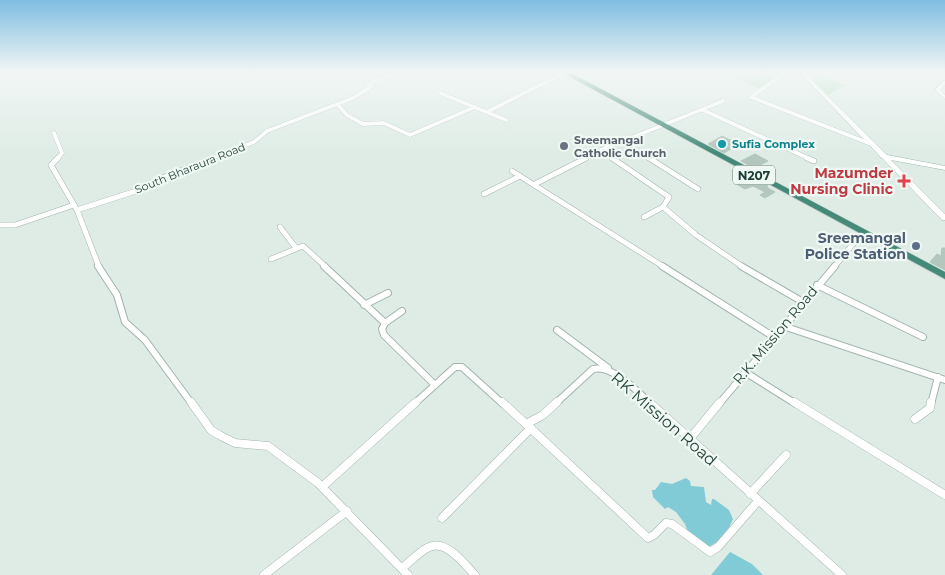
<svg xmlns="http://www.w3.org/2000/svg" width="945" height="575" font-family="Montserrat,sans-serif">
<style>
.green{fill:#b6e0c0}
.water{fill:#81cbd7}
.building{fill:#b4c7bf;stroke:#b1c6bd}
.lines{fill:none;stroke-linecap:round;stroke-linejoin:round}
.minor-far3-casing{stroke:#a1b4ad;stroke-width:4.5}
.minor-far2-casing{stroke:#a1b4ad;stroke-width:6}
.minor-far1-casing{stroke:#a1b4ad;stroke-width:8}
.minor-casing{stroke:#a1b4ad;stroke-width:9}
.tertiary-casing{stroke:#a1b4ad;stroke-width:1}
.secondary-casing{stroke:#9cb9ae;stroke-width:1}
.trunk-casing{stroke:#c0c9c6;stroke-width:1}
.minor-far3{stroke:#fff;stroke-width:4}
.minor-far2{stroke:#fff;stroke-width:5}
.minor-far1{stroke:#fff;stroke-width:6}
.minor{stroke:#fff;stroke-width:8}
.tertiary{fill:#fff;fill-rule:evenodd}
.secondary{fill:#fff;fill-rule:evenodd}
.trunk{fill:#438a78;fill-rule:evenodd}
.culture-dot{fill:#0f9aa8;stroke:#f0f8f4;stroke-width:2}
.worship-dot{fill:#6b7280;stroke:#f0f8f4;stroke-width:2}
.health-dot{fill:#e0444e;stroke:#f0f8f4;stroke-width:2}
.service-dot{fill:#5c6f8a;stroke:#f0f8f4;stroke-width:2}
.labels{text-anchor:middle;dominant-baseline:central;stroke-width:4.5;stroke-linejoin:round;paint-order:stroke}
.far-worship-label{font-size:11px;font-weight:bold;fill:#5b616d;stroke:#f0f8f4;text-anchor:start}
.far-culture-label{font-size:11px;font-weight:bold;fill:#0d838f;stroke:#f0f8f4;text-anchor:start}
.far-street-label{font-size:11px;fill:#1e3e35;stroke:#f0f8f4}
.shield{fill:#f0f8f4;stroke:#5d766e;stroke-width:1}
.shield-label{font-size:12px;font-weight:bold;fill:#1e3e35}
.health-label{font-size:14px;font-weight:bold;fill:#be3a42;stroke:#f0f8f4;text-anchor:end}
.service-label{font-size:14px;font-weight:bold;fill:#4e5e75;stroke:#f0f8f4;text-anchor:end}
.street-label{font-size:14px;fill:#1e3e35;stroke:#f0f8f4}
.near-street-label{font-size:16px;fill:#1e3e35;stroke:#f0f8f4}
</style>
<rect width="100%" height="100%" fill="#dfece6"/>
<g class="green">
<polygon points="718,72 786,72 761,89"/>
<polygon points="822,76 845,85 828,95 812,79"/>
</g>
<g class="water">
<path d="M686 478 690 481 691 486 704 487 706 502 711 505 712 499H714L729 510 733 519C728 531 720 543 707 547L688 532 685 524 676 512 668 507 665 509 653 497 652 490H655L661 482 672 484Z"/>
<polygon points="730,552 752,564 763,575 711,575"/>
</g>
<g class="building">
<polygon points="722,136 739,144 724,153 708,144"/>
<polygon points="755,154 768,161 754,168 741,161"/>
<polygon points="752,178 768,186 766,187 775,192 765,198 760,195 765,192 753,186 745,189 738,185"/>
<polygon points="942,248 945,248 945,270 930,262 937,254 941,256"/>
</g>
<g class="lines">
<defs>
<g id="minor-far3">
<polyline points="440,93 506,120"/>
<polyline points="751,97 871,144"/>
<polyline points="751,97 786,72"/>
<polyline points="337,104 347,115 363,124 384,123 410,135 475,107"/>
<polyline points="703,110 810,159"/>
<polyline points="487,112 564,73"/>
<polyline points="54,133 62,153 57,159"/>
<polyline points="624,142 651,159"/>
<polyline points="601,150 614,159"/>
<polyline points="211,159 254,142 267,131 353,98 372,86 368,84 398,72"/>
<polyline points="584,159 601,150 723,101"/>
</g>
<g id="minor-far2">
<polyline points="58,158 51,165 77,210 99,267"/>
<polyline points="612,158 669,197 663,207 696,235 743,267"/>
<polyline points="649,158 698,189"/>
<polyline points="807,158 814,161"/>
<polyline points="512,171 664,267"/>
<polyline points="535,184 586,158"/>
<polyline points="484,194 520,176"/>
<polyline points="77,210 136,191 154,181 214,158"/>
<polyline points="644,217 663,207"/>
<polyline points="0,225 15,225 74,205"/>
<polyline points="280,227 296,248"/>
<polyline points="271,259 303,246 326,267"/>
<polyline points="834,267 863,232"/>
</g>
<g id="minor-far1">
<polyline points="98,266 117,295 125,322 145,340 192,404"/>
<polyline points="324,266 385,323"/>
<polyline points="662,266 774,337"/>
<polyline points="741,266 803,302"/>
<polyline points="817,285 923,337"/>
<polyline points="364,305 388,293"/>
<polyline points="402,311 385,323 382,329 384,335 435,385"/>
<polyline points="783,326 945,380"/>
<polyline points="557,330 608,368"/>
<polyline points="745,372 796,404"/>
<polyline points="414,404 455,367 462,367 503,404"/>
<path d="M555 404 593 369C612 364 637 391 651 404"/>
<polyline points="719,404 835,266"/>
<polyline points="931,404 938,377"/>
</g>
<g id="minor">
<polyline points="191,402 211,430 219,435 235,443 268,446 318,483 408,575"/>
<polyline points="502,402 526,424 543,415 557,402"/>
<polyline points="649,402 842,575"/>
<polyline points="794,402 945,495"/>
<polyline points="915,419 930,408 931,402"/>
<polyline points="526,424 648,538 654,535 666,523 672,524 710,552 718,547 758,501"/>
<polyline points="689,440 720,402"/>
<polyline points="322,487 416,402"/>
<polyline points="750,494 786,455"/>
<polyline points="442,518 531,428"/>
<path d="M402 568C410 562 418 553 427 548 445 537 464 564 475 575"/>
<polyline points="264,575 347,511"/>
</g>
<polygon id="tertiary" points="943,81 945,81 945,85 940,90 945,95 945,99 935,90"/>
<polygon id="secondary" points="799,72 804,72 887,155 945,166 945,170 891,160 945,214 945,220 942,220 882,158 880,157 879,155"/>
<polygon id="trunk" points="561,72 569,72 945,272 945,279"/>
</defs>
<use href="#minor-far3" class="minor-far3-casing"/>
<use href="#minor-far2" class="minor-far2-casing"/>
<use href="#minor-far1" class="minor-far1-casing"/>
<use href="#minor" class="minor-casing"/>
<use href="#tertiary" class="tertiary-casing"/>
<use href="#secondary" class="secondary-casing"/>
<use href="#trunk" class="trunk-casing"/>
<use href="#minor-far3" class="minor-far3"/>
<use href="#minor-far2" class="minor-far2"/>
<use href="#minor-far1" class="minor-far1"/>
<use href="#minor" class="minor"/>
<use href="#tertiary" class="tertiary"/>
<use href="#secondary" class="secondary"/>
<use href="#trunk" class="trunk"/>
</g>
<linearGradient id="sky" x2="0" y2="1"><stop stop-color="#7fbde1"/><stop offset="0.47" stop-color="#f1f6f4"/><stop offset="1" stop-color="#f1f6f4" stop-opacity="0"/></linearGradient>
<rect width="945" height="153" fill="url(#sky)"/>
<circle class="culture-dot" cx="722" cy="144" r="5"/>
<circle class="worship-dot" cx="564" cy="146" r="5"/>
<path class="health-dot" d="M901.5 173.5h5v5h5v5h-5v5h-5v-5h-5v-5h5z"/>
<circle class="service-dot" cx="916" cy="246" r="5"/>
<g class="labels">
<g class="far-worship-label">
<text x="574" y="140">Sreemangal<tspan x="574" dy="13">Catholic Church</tspan></text>
</g>
<g class="far-culture-label">
<text x="732" y="144">Sufia Complex</text>
</g>
<g class="far-street-label">
<text transform="translate(190 168) rotate(-22)">South Bharaura Road</text>
</g>
<rect class="shield" x="733" y="165.5" width="42" height="19" rx="4"/>
<g class="shield-label">
<text x="754" y="175">N207</text>
</g>
<g class="health-label">
<text x="893" y="173">Mazumder<tspan x="893" dy="16">Nursing Clinic</tspan></text>
</g>
<g class="service-label">
<text x="906" y="238">Sreemangal<tspan x="906" dy="16">Police Station</tspan></text>
</g>
<g class="street-label">
<text transform="translate(775 335) rotate(-50)">R.K. Mission Road</text>
</g>
<g class="near-street-label">
<text transform="translate(664 419) rotate(41)">RK Mission Road</text>
</g>
</g>
</svg>
